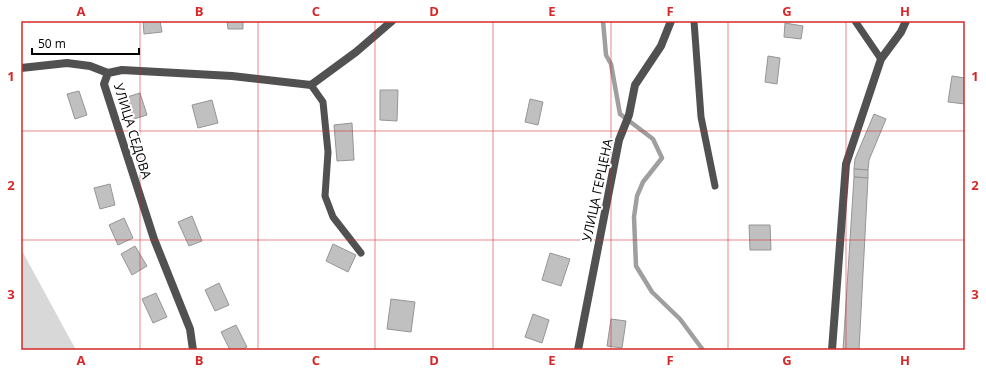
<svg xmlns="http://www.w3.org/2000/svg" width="986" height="371" font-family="'Open Sans',sans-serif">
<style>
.green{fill:#d8d8d8}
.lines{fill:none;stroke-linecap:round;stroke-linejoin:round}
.stream{stroke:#9f9f9f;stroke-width:4.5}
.building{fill:#c0c0c0;stroke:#959595}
.service{stroke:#515151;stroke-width:7}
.minor{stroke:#515151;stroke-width:8}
.grid{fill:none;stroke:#d62828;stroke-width:1;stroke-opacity:0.55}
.labels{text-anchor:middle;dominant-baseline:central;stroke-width:4;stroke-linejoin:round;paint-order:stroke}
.street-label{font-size:13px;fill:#000;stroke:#fff}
.neatline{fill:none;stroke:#d62828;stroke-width:1.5}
.grid-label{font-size:13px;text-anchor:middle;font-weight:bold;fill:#d62828}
</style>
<rect width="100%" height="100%" fill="#fff"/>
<polygon class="green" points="21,249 76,350 21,350"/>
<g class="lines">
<polyline class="stream" points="603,21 606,55 611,64 620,114 653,139 662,158 643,182 637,196 634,217 636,266 652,292 680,319 703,350"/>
</g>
<g class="building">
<polygon points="143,21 160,21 162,32 144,34"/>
<polygon points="227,21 243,21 243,29 228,29"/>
<polygon points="785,23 803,26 801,39 784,37"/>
<polygon points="768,56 780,58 777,84 765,82"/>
<polygon points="952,76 965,78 965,104 948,102"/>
<polygon points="380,90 398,90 397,121 380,120"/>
<polygon points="79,91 87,115 75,119 67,94"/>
<polygon points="140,93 147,115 134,119 127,97"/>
<polygon points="530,99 543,102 538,125 525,122"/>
<polygon points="212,100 218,123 198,128 192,105"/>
<polygon points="874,114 886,119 869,160 868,170 854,169 855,159"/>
<polygon points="352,123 354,160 337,161 334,125"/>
<polygon points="854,169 868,170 868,178 854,177"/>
<polygon points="854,177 868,178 859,350 843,350"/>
<polygon points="110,184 115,205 100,209 94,188"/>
<polygon points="192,216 202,241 189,246 178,222"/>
<polygon points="124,218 133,238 118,245 109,225"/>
<polygon points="749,225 770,225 771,250 750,250"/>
<polygon points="333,244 356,255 348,272 326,261"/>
<polygon points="135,246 147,266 132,275 121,254"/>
<polygon points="550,253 570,259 561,286 542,280"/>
<polygon points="219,283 229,305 215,311 205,290"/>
<polygon points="156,293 167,317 153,323 142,299"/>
<polygon points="391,299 415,302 411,332 387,329"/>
<polygon points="533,314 549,320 542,343 525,337"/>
<polygon points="611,319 626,321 622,348 607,346"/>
<polygon points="236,325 247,347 240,350 230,350 221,332"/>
</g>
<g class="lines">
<g class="service">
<polyline points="694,21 701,117 715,186"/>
<polyline points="855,21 881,59"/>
<polyline points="311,85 323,102 328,152 325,196 333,217 361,253"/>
</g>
<g class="minor">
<polyline points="21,68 67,63 90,66 108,73"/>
<polyline points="193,350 190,329 154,239 104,84 108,73 122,70 232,76 311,85 356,52 392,21"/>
<polyline points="578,350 619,140 629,115 635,85 661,46 671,21"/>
<polyline points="832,350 846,164 881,59 901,32 906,21"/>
</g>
</g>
<path class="grid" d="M140 21V350M258 21V350M375 21V350M493 21V350M611 21V350M728 21V350M846 21V350M21 131H965M21 240H965"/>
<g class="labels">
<g class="street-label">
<text transform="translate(133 131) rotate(73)">УЛИЦА СЕДОВА</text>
<text transform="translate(597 190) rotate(-78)">УЛИЦА ГЕРЦЕНА</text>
</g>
</g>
<rect width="986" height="371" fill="none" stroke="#ffffff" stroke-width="44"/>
<path d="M32 48v6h107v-6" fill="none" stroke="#000000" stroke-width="2"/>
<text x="38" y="48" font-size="12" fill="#000000" stroke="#ffffff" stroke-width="3" paint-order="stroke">50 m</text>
<rect x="22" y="22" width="942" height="327" class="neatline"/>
<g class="grid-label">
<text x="81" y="16">A</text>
<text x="199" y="16">B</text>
<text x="316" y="16">C</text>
<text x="434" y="16">D</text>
<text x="552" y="16">E</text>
<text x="670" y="16">F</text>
<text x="787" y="16">G</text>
<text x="905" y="16">H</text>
<text x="11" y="81">1</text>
<text x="975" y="81">1</text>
<text x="11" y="190">2</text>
<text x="975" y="190">2</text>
<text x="11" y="299">3</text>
<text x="975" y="299">3</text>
<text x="81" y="365">A</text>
<text x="199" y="365">B</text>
<text x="316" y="365">C</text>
<text x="434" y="365">D</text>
<text x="552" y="365">E</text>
<text x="670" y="365">F</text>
<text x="787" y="365">G</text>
<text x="905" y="365">H</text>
</g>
</svg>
